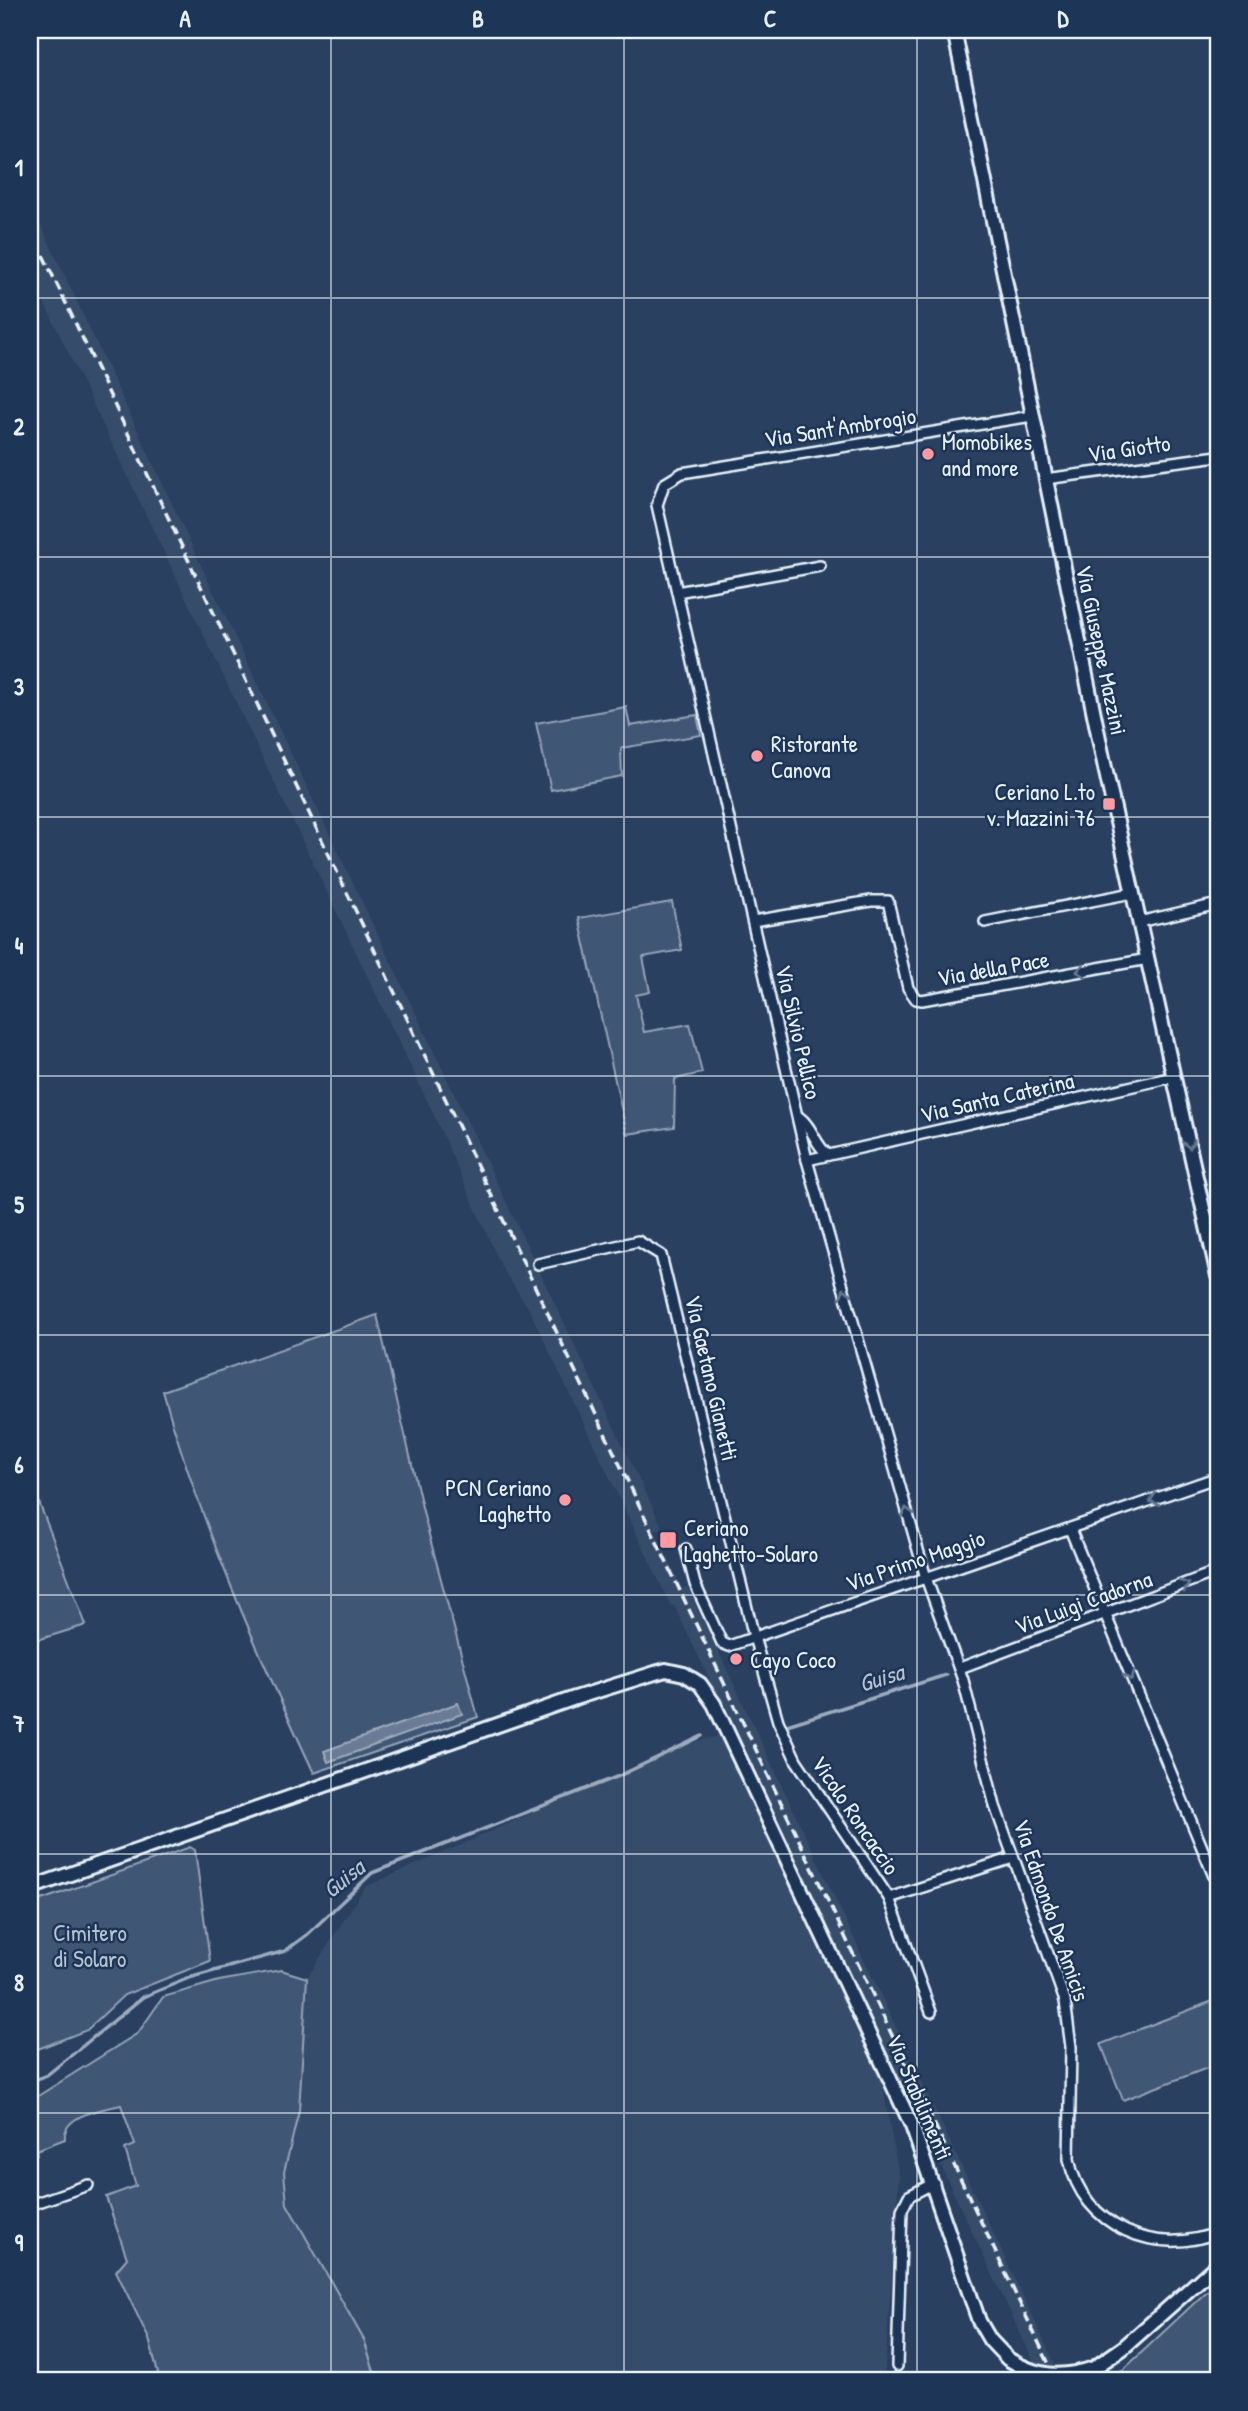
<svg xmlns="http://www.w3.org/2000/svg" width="1248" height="2411" font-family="'Patrick Hand',sans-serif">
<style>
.built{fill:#364d6b}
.green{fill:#415774;stroke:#94a4b6;stroke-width:2}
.water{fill:#6b7c95;stroke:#9dabbd;stroke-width:2}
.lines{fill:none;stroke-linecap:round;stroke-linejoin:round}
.stream{stroke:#9dabbd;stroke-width:3.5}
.street-casing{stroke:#e8f1f8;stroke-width:14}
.secondary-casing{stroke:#e8f1f8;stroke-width:18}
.street{stroke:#1d3557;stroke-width:9}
.secondary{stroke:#1d3557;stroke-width:12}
.rail{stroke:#e8f1f8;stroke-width:3.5;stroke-dasharray:10 5;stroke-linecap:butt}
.secondary-bridge-casing{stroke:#e8f1f8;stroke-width:18;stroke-linecap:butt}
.secondary-bridge{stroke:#1d3557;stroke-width:12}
.oneway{stroke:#64778f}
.grid{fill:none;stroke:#e8f1f8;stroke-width:2;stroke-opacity:0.55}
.poi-dot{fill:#ff9aa2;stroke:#1d3557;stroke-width:2.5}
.labels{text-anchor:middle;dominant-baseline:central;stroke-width:5;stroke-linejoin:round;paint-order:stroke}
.street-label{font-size:23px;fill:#e8f1f8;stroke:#1d3557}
.poi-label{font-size:23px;fill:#e8f1f8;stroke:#1d3557;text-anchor:start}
.park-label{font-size:23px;fill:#b6c3d0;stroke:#1d3557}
.water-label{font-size:24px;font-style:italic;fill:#b6c2d0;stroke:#1d3557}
.neatline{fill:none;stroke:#e8f1f8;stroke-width:2.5}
.grid-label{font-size:23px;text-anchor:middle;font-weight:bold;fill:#e8f1f8}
</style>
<rect width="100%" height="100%" fill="#294061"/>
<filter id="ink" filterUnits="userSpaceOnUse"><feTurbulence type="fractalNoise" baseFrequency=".0143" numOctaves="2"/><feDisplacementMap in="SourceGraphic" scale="14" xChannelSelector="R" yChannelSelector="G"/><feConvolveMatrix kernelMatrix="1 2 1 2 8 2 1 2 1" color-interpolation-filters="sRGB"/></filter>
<g filter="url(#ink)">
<g class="built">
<polygon points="30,202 214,593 662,1527 655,1531 682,1588 687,1587 715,1644 1063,2381 1043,2381 674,1605 671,1606 529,1309 502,1268 433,1113 30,273"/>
<polygon points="723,1735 881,2077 899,2176 884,2381 377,2381 364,2340 287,2204 284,2172 299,2111 307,1978 365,1887 691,1743"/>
</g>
<g class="green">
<polygon points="626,707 630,726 697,715 701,735 621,748 622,776 551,790 536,723"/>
<polygon points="672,902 682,950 643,957 650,992 636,995 644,1032 690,1024 702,1073 675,1079 674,1127 627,1134 579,918"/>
<path d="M377 1315 425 1520 478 1717 314 1773C256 1649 200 1523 163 1391Z"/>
<polygon points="30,1479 86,1625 34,1641 30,1628"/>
<polygon points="190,1847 195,1850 210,1961 124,1995 87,2030 30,2052 30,1904"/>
<path d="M281 1970 307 1978 299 2111 284 2172 287 2204 364 2340 377 2381H160L149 2339 116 2271 127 2258 106 2197 136 2186 125 2149 135 2145 121 2105C103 2109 62 2115 65 2139L36 2150 37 2154 30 2157V2101L138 2033 163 1997 219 1981Z"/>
<polygon points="1218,1999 1218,2064 1123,2100 1101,2044"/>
<polygon points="1218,2285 1218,2381 1095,2381 1123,2370 1205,2293"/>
</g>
<polygon class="water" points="458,1703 462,1714 328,1762 324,1751"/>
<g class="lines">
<g class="stream">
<polyline points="787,1725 946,1675"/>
<polyline points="30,2082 47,2075 143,1997 189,1978 285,1951 308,1934 372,1873 619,1776 702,1736"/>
</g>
<defs>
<g id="street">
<path d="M1032 416 682 473 664 484 657 505 807 1160 926 1578 963 1680 995 1806 1065 2001 1071 2047 1069 2159C1082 2227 1157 2258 1218 2232"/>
<polyline points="1045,479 1218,456"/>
<polyline points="677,592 820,566"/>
<polyline points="753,921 871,901 888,901 908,988 916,999 922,1000 1148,959"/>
<polyline points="985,922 1132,893"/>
<polyline points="1139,922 1218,904"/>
<path d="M799 1117C813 1127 814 1144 828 1155"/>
<polyline points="807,1160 1173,1077"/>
<polyline points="538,1264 638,1241 661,1255 754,1637 778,1721 796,1760 889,1898 931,2012"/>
<polyline points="1070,1529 1218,1886"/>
<polyline points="686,1549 695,1584 722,1643 729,1646 1218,1477"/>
<polyline points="960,1668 1218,1571"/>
<polyline points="889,1898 1013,1858"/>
<polyline points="30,2205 88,2185"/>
<polyline points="897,2366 902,2210 909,2196 934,2183"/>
</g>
<g id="secondary">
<polyline points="954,30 1105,768 1218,1276"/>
<polyline points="30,1888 575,1698 655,1673 666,1670 684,1674 700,1684 714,1704 912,2126 979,2321 990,2340 1008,2359"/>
<polyline points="1094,2368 1123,2348 1218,2264"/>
</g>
</defs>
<use href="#street" class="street-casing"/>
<use href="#secondary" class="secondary-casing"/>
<use href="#street" class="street"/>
<use href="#secondary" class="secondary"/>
<polyline class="rail" points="30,228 1057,2381"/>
<defs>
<path id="secondary-bridge" d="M1008 2359C1037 2377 1062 2379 1094 2368"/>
</defs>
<use href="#secondary-bridge" class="secondary-bridge-casing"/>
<use href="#secondary-bridge" class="secondary-bridge"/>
</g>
<defs><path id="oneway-chevron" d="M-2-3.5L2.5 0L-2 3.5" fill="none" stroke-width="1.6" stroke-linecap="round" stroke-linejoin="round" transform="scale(1.75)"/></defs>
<g class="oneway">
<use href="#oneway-chevron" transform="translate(1081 971) rotate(170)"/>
<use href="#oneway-chevron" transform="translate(1189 1144) rotate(77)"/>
<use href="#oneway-chevron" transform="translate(845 1293) rotate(-106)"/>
<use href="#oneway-chevron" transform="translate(1154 1500) rotate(161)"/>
<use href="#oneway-chevron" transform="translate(907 1512) rotate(-106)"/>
<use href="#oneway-chevron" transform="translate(1185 1585) rotate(-23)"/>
<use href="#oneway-chevron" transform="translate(1130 1676) rotate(68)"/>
</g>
</g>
<path class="grid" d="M331 30V2381M624 30V2381M917 30V2381M30 298H1218M30 557H1218M30 817H1218M30 1076H1218M30 1335H1218M30 1595H1218M30 1854H1218M30 2113H1218"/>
<g class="poi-dot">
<circle cx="928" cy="454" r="7"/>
<circle cx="757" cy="756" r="7"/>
<rect x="1102" y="797" width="14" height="14" rx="3.5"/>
<circle cx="565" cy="1500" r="7"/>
<rect x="659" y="1531" width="18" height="18" rx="3.5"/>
<circle cx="736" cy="1659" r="7"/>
</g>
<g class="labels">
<g class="street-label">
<text transform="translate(840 427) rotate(-9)">Via Sant'Ambrogio</text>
<text transform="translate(1129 448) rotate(-8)">Via Giotto</text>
<text transform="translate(1102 650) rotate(78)">Via Giuseppe Mazzini</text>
<text transform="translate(993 968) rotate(-10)">Via della Pace</text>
<text transform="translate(799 1032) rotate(77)">Via Silvio Pellico</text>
<text transform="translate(997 1097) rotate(-13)">Via Santa Caterina</text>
<text transform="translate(712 1378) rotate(77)">Via Gaetano Gianetti</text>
<text transform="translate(915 1560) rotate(-19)">Via Primo Maggio</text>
<text transform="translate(1083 1602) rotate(-20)">Via Luigi Cadorna</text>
<text transform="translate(856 1815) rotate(56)">Vicolo Roncaccio</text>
<text transform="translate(1052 1910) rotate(71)">Via Edmondo De Amicis</text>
<text transform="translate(920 2097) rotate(67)">Via Stabilimenti</text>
</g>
<g class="poi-label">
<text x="942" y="441">Momobikes<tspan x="942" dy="26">and more</tspan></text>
<text x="771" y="743">Ristorante<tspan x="771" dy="26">Canova</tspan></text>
<text x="1095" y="791" text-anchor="end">Ceriano L.to<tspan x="1095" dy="26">v. Mazzini 76</tspan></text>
<text x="551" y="1487" text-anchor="end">PCN Ceriano<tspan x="551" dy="26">Laghetto</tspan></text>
<text x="684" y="1527">Ceriano<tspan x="684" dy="26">Laghetto-Solaro</tspan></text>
<text x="750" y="1659">Cayo Coco</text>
</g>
<g class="park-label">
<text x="90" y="1932">Cimitero<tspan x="90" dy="26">di Solaro</tspan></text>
</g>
<g class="water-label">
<text transform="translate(881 1677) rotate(-17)">Guisa</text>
<text transform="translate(343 1878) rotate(-39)">Guisa</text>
</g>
</g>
<rect width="1248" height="2411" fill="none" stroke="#1d3557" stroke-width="77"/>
<rect x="38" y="38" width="1172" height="2334" class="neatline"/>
<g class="grid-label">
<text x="185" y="27">A</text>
<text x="478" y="27">B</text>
<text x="770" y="27">C</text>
<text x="1063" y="27">D</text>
<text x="19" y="176">1</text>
<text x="19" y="435">2</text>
<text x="19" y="695">3</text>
<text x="19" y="954">4</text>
<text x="19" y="1213">5</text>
<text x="19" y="1473">6</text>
<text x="19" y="1732">7</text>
<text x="19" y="1991">8</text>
<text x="19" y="2251">9</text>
</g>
</svg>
